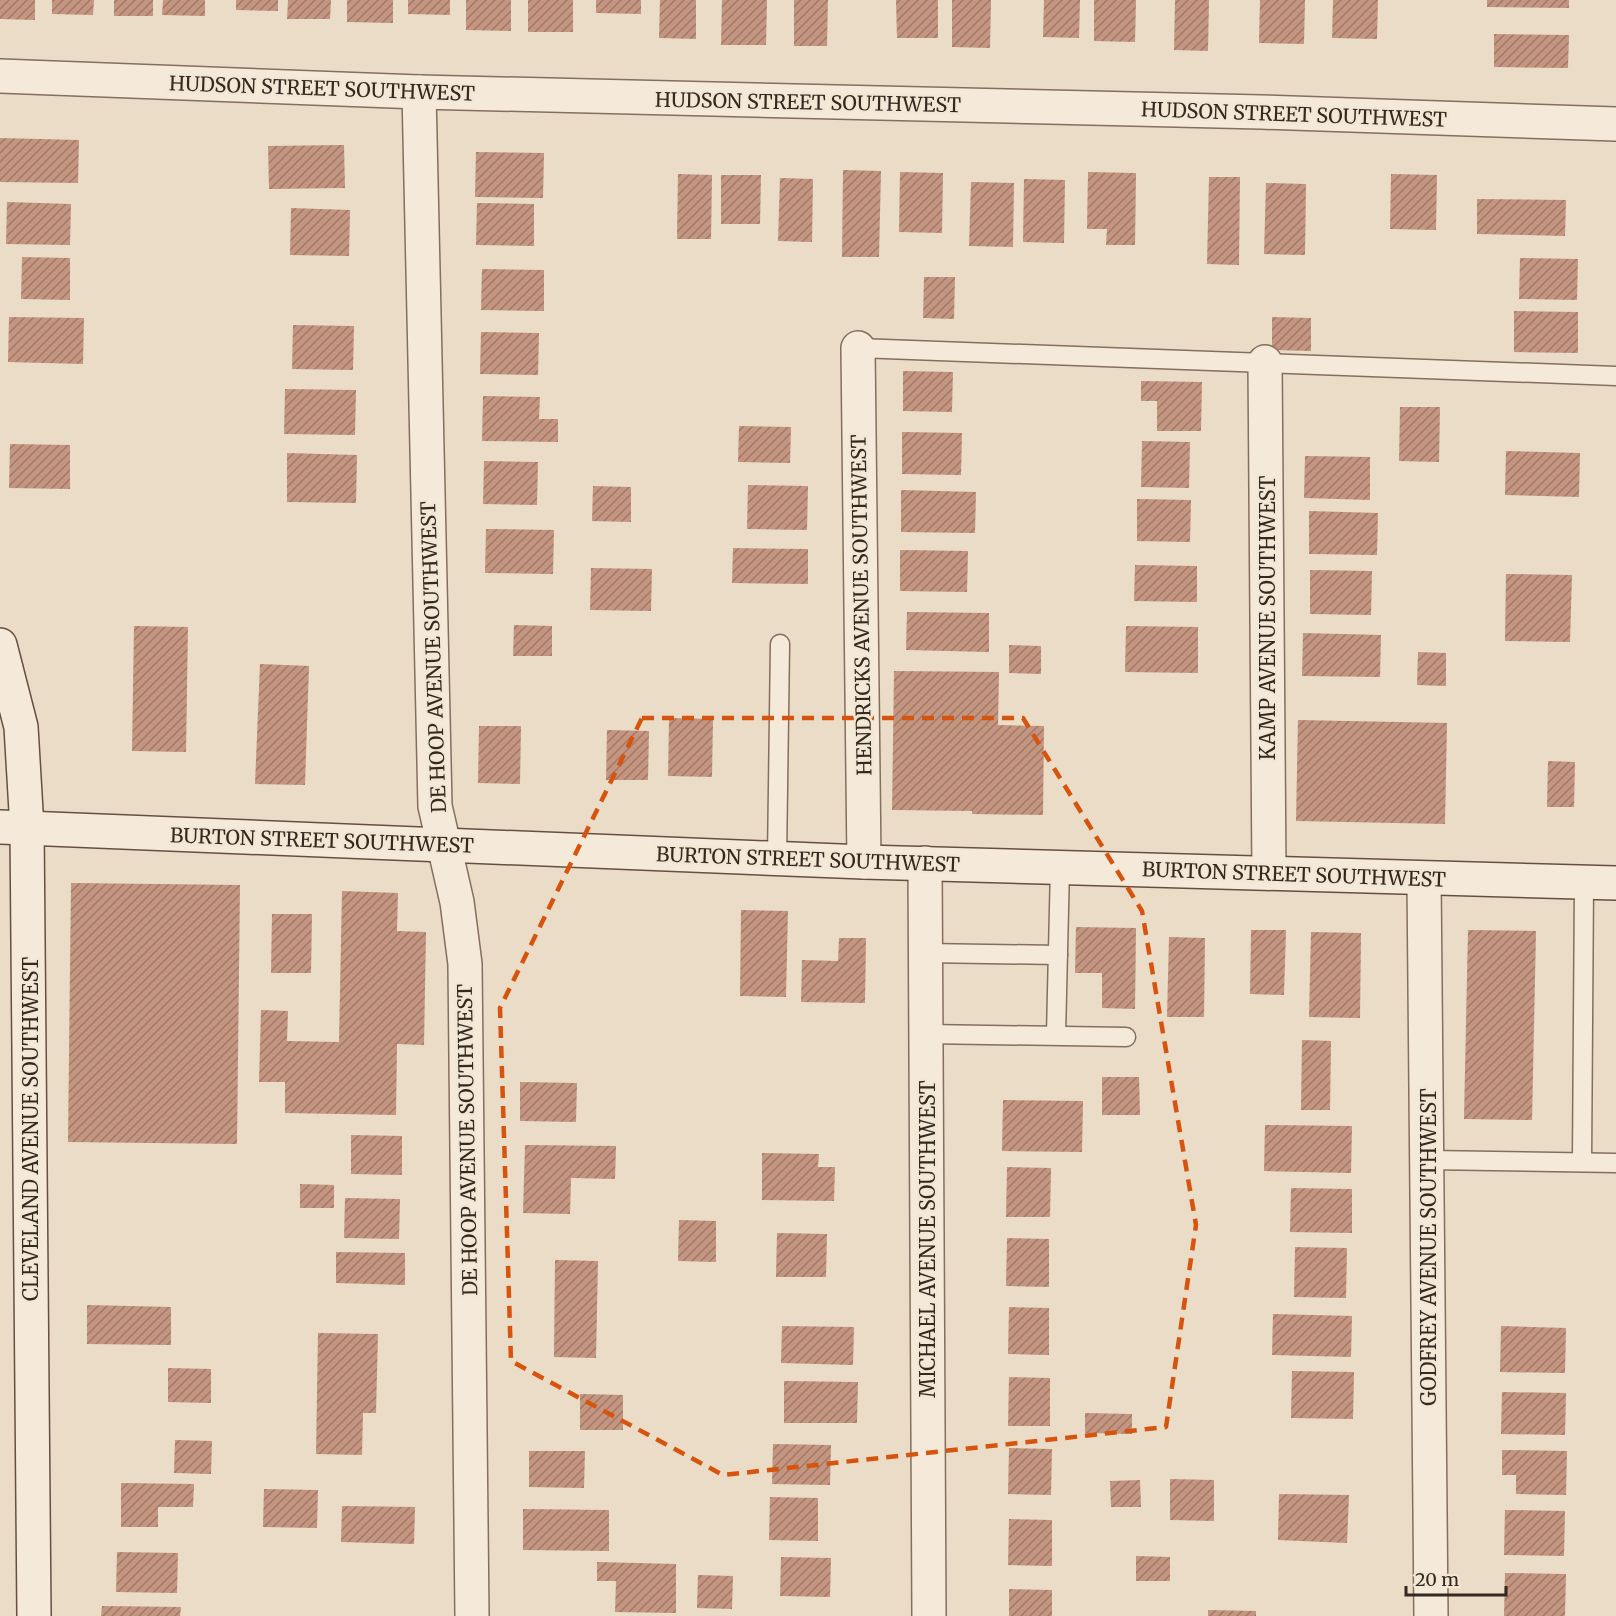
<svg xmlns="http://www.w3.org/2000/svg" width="1616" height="1616" font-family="Merriweather,serif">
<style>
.building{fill:url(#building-hatch)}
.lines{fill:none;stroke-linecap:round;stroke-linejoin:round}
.lane-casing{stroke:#846e5e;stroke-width:21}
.street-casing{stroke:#846e5e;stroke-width:36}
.secondary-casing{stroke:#664f41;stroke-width:36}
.lane{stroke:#f5ead9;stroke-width:18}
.street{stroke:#f5ead9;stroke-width:33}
.secondary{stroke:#f5ead9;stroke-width:33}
.marked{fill:none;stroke:#d6540e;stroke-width:4.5;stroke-dasharray:12 8;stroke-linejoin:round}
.labels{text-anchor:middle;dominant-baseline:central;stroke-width:5;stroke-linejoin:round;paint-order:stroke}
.street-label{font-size:20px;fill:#352820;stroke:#f2e7d5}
</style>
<defs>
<pattern id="building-hatch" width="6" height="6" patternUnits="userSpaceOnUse" patternTransform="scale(1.5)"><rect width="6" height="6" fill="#c49580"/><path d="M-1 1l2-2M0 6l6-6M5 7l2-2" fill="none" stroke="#a07a68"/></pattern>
</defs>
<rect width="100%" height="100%" fill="#eadcc7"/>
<g class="building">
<polygon points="0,0 35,0 35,20 0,19"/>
<polygon points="52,0 94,0 93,15 52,14"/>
<rect x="114" y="0" width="39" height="16"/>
<polygon points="163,0 205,0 205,16 162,15"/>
<polygon points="236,0 278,0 278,11 236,10"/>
<polygon points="288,0 331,0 330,19 287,19"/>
<polygon points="347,0 393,0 393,23 347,22"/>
<polygon points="408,0 450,0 450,15 408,14"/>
<polygon points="466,0 511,0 511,31 466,30"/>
<rect x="528" y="0" width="45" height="32"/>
<polygon points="596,0 641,0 641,14 596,13"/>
<polygon points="660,0 696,0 696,39 659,38"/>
<polygon points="722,0 767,0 766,45 721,45"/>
<polygon points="794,0 828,0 827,46 794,46"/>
<polygon points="896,0 938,0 938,38 897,38"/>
<polygon points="952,0 991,0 990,48 952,47"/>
<polygon points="1044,0 1080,0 1079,38 1043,37"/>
<polygon points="1094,0 1136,0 1135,42 1094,41"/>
<polygon points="1175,0 1209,0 1208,51 1174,50"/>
<polygon points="1260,0 1305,0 1304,44 1259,43"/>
<polygon points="1333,0 1378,0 1377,39 1332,38"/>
<polygon points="1487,0 1569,0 1569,8 1487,7"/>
<polygon points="1494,34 1569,35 1568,68 1494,67"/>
<polygon points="0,138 79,140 78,183 0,182"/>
<polygon points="344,145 345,188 269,189 268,146"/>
<polygon points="476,152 544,153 543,198 475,197"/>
<polygon points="843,170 881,171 879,257 842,257"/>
<polygon points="900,172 943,173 942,233 899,232"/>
<polygon points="1088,172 1136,173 1135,245 1106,245 1107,229 1087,229"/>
<polygon points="678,174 712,175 711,239 677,239"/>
<polygon points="1391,174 1437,175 1436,230 1390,229"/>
<polygon points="721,175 761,175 760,224 721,224"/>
<polygon points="1209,177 1240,177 1239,265 1207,264"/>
<polygon points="780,178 813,179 812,242 778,241"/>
<polygon points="1024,179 1065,180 1064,243 1023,242"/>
<polygon points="971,182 1014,183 1013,247 969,246"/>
<polygon points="1266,183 1306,184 1305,255 1264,254"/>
<polygon points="1477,199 1566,200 1565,236 1477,234"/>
<polygon points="7,202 71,204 70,245 6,244"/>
<polygon points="477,203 534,204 534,246 476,245"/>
<polygon points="291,208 350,210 349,256 290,255"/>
<polygon points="22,257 70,258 70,300 21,299"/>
<polygon points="1520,258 1578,259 1577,300 1519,299"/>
<polygon points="482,269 544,270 544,311 481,310"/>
<polygon points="924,277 955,277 954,319 923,318"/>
<polygon points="1514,311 1578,312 1578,353 1514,352"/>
<polygon points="9,317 84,318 83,364 8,362"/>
<polygon points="1272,317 1311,318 1311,351 1272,350"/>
<polygon points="293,325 354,326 353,370 292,369"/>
<polygon points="481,332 539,333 538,375 480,374"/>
<polygon points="903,371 953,372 952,412 903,411"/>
<polygon points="1141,381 1202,382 1201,431 1157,431 1157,401 1141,401"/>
<polygon points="285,389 356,390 355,435 284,434"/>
<polygon points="483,396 540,397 539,419 558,419 558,442 482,441"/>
<polygon points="1400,407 1440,407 1439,462 1399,461"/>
<polygon points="739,426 791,427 790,463 738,462"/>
<polygon points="902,432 962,433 961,475 902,474"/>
<polygon points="1142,441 1190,442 1189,488 1141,487"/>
<polygon points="10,444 70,445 70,489 9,488"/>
<polygon points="1506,451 1580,453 1579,497 1505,495"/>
<polygon points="287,453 357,455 356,503 287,502"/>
<polygon points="1305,456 1370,457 1370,500 1304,498"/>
<polygon points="484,461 538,462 537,505 483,504"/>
<polygon points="748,485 808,486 807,530 747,529"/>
<polygon points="593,486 631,487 631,522 592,521"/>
<polygon points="901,490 976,492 975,533 901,532"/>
<polygon points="1137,499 1191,500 1190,542 1137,541"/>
<polygon points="1309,511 1378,513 1377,555 1309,554"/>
<polygon points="486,529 554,530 553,574 485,573"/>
<polygon points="733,548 808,549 808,584 732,583"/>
<polygon points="900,550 968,551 967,592 900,591"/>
<polygon points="1135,565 1197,566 1197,602 1134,601"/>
<polygon points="591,568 652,569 651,611 590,610"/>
<polygon points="1310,570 1372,571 1371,615 1310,614"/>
<polygon points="1506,574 1572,575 1570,642 1505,641"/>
<polygon points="907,612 989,613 989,652 906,650"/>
<polygon points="514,625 552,626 552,656 513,656"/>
<polygon points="134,626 188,627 186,752 132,751"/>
<polygon points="1126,626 1198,627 1198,673 1125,672"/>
<polygon points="1303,633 1381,635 1380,677 1302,676"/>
<polygon points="1009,645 1041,646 1041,674 1009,673"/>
<polygon points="1418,652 1446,653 1446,686 1417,685"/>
<polygon points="260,664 309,666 305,785 255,784"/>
<polygon points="894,671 999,672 998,725 1044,726 1043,815 972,814 972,811 892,810"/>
<polygon points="669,718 713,719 712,777 668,776"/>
<polygon points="1298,720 1447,723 1445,824 1296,821"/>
<polygon points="479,726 521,726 520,784 478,783"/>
<polygon points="607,730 649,731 648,780 606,780"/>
<polygon points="1548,761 1575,762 1574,807 1547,807"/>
<polygon points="71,883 240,885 237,1144 68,1142"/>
<polygon points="342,891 398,893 397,931 426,932 424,1045 397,1044 396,1115 285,1113 285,1082 259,1082 261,1010 288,1011 287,1041 339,1042"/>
<polygon points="741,910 788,911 786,997 740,996"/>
<polygon points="272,914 312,914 311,973 271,973"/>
<polygon points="1076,927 1136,928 1135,1009 1102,1008 1102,973 1075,973"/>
<polygon points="1251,930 1286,930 1284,995 1250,994"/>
<polygon points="1468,930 1536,931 1532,1120 1464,1119"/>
<polygon points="1311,932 1361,933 1360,1018 1309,1017"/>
<polygon points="1169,937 1205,938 1204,1017 1167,1017"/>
<polygon points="839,938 866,938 865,1003 801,1002 802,960 838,961"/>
<polygon points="1302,1040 1331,1041 1330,1110 1301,1110"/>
<polygon points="1102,1077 1139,1077 1140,1115 1102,1115"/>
<polygon points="520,1082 577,1083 576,1122 520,1121"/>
<polygon points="1003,1100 1083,1101 1082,1152 1002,1151"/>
<polygon points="1265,1125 1352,1126 1351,1173 1264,1171"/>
<polygon points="351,1135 402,1136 402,1175 351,1174"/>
<polygon points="525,1145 616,1146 615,1179 571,1178 570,1214 523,1213"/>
<polygon points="762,1153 819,1154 818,1167 835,1167 834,1201 762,1200"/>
<polygon points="1007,1167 1051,1168 1050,1217 1006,1217"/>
<polygon points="300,1184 334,1185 334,1208 300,1208"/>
<polygon points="1291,1188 1352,1189 1352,1233 1290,1232"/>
<polygon points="345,1198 400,1199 399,1239 344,1238"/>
<polygon points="679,1220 716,1221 716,1262 678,1261"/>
<polygon points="777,1233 827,1234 826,1277 776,1277"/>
<polygon points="1007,1238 1049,1239 1049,1287 1006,1286"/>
<polygon points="1295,1247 1347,1248 1346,1298 1294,1297"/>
<polygon points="336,1252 405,1253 405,1285 336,1283"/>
<polygon points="555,1260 598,1261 596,1358 554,1357"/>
<polygon points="87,1305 171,1307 171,1345 87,1344"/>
<polygon points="1009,1307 1049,1308 1049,1355 1008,1354"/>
<polygon points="1273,1314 1352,1316 1351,1357 1272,1355"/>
<polygon points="782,1326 854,1327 853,1365 781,1363"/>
<polygon points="1501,1326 1566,1328 1565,1373 1500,1372"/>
<polygon points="318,1333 378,1334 376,1413 363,1413 362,1455 316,1454"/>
<polygon points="168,1368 211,1369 211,1403 168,1402"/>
<polygon points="1292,1371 1354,1372 1353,1419 1291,1418"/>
<polygon points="1009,1377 1050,1378 1050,1426 1008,1426"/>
<polygon points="784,1381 858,1382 857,1423 784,1423"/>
<polygon points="1502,1392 1566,1393 1565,1435 1501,1434"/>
<polygon points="580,1394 623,1395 623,1430 580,1430"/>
<polygon points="1085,1413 1132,1414 1132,1434 1085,1433"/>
<polygon points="175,1440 212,1441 211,1474 174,1473"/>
<polygon points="773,1444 831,1445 830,1485 772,1484"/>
<polygon points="1009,1448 1052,1449 1051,1495 1008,1494"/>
<polygon points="1502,1450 1567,1451 1566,1495 1516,1494 1516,1475 1502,1475"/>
<polygon points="529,1451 585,1451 584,1488 529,1487"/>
<polygon points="1170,1479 1214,1480 1214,1521 1170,1520"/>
<polygon points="1140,1480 1141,1507 1111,1507 1110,1481"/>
<polygon points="121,1483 194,1484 193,1507 158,1507 158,1527 121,1527"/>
<polygon points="264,1489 318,1490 317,1528 263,1527"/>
<polygon points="1279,1494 1349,1495 1347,1543 1278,1540"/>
<polygon points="770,1497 818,1498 818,1541 769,1540"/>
<polygon points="342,1506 415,1507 414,1544 341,1542"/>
<polygon points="523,1509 609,1510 609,1551 523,1550"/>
<polygon points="1505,1510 1565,1511 1564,1556 1504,1555"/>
<polygon points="1009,1519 1052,1520 1052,1566 1008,1565"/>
<polygon points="117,1552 178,1553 177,1593 116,1592"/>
<polygon points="1136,1556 1170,1557 1170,1581 1136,1581"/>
<polygon points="781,1557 831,1558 830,1597 780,1596"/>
<polygon points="597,1562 676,1564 676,1613 615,1612 616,1581 597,1581"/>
<polygon points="1505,1573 1566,1574 1565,1616 1504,1616"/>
<polygon points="698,1575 733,1576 732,1609 697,1608"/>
<polygon points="1009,1589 1052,1590 1052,1616 1009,1616"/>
<polygon points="102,1606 181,1607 180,1616 101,1616"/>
<polygon points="1208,1610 1256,1611 1256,1616 1208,1616"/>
</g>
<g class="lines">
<defs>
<g id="lane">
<polyline points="858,348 1616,376"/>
<polyline points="777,859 780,644"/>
<polyline points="925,953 1058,955"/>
<polyline points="926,1034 1126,1037"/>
<polyline points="1056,1035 1060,867"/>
<polyline points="1428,1160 1616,1163"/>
<polyline points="1582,1162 1584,882"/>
</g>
<g id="street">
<polyline points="0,76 419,92 1261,112 1616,124"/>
<polyline points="419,92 435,806 457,902 465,964 472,1616"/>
<polyline points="858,348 864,862"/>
<polyline points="1265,362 1269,873"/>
<polyline points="925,863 929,1616"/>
<polyline points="1424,879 1431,1616"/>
</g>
<g id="secondary">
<polyline points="0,645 21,727 27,828 34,1616"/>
<polyline points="0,827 864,862 1616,883"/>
</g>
</defs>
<use href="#lane" class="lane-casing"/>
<use href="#street" class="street-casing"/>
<use href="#secondary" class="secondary-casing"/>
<use href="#lane" class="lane"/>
<use href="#street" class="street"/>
<use href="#secondary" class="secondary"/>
</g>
<path class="marked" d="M642 718H1023L1142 911 1196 1225 1166 1427 723 1475 511 1361 500 1008Z"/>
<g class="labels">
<g class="street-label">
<text transform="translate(322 88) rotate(2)">HUDSON STREET SOUTHWEST</text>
<text transform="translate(808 102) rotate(1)">HUDSON STREET SOUTHWEST</text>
<text transform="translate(1294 114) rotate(2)">HUDSON STREET SOUTHWEST</text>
<text transform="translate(861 605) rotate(-91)">HENDRICKS AVENUE SOUTHWEST</text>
<text transform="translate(1267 618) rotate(-90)">KAMP AVENUE SOUTHWEST</text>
<text transform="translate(433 657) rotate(-92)">DE HOOP AVENUE SOUTHWEST</text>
<text transform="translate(322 840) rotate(2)">BURTON STREET SOUTHWEST</text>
<text transform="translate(808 859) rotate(2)">BURTON STREET SOUTHWEST</text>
<text transform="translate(1294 874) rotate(2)">BURTON STREET SOUTHWEST</text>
<text transform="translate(30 1129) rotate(-90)">CLEVELAND AVENUE SOUTHWEST</text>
<text transform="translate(467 1140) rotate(-91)">DE HOOP AVENUE SOUTHWEST</text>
<text transform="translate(927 1239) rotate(-90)">MICHAEL AVENUE SOUTHWEST</text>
<text transform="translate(1428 1247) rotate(-90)">GODFREY AVENUE SOUTHWEST</text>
</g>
</g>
<path d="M1406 1586v9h100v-9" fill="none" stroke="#352820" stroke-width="3"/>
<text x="1415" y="1586" font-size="18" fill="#352820" stroke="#f2e7d5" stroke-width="4.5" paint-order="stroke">20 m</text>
</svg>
